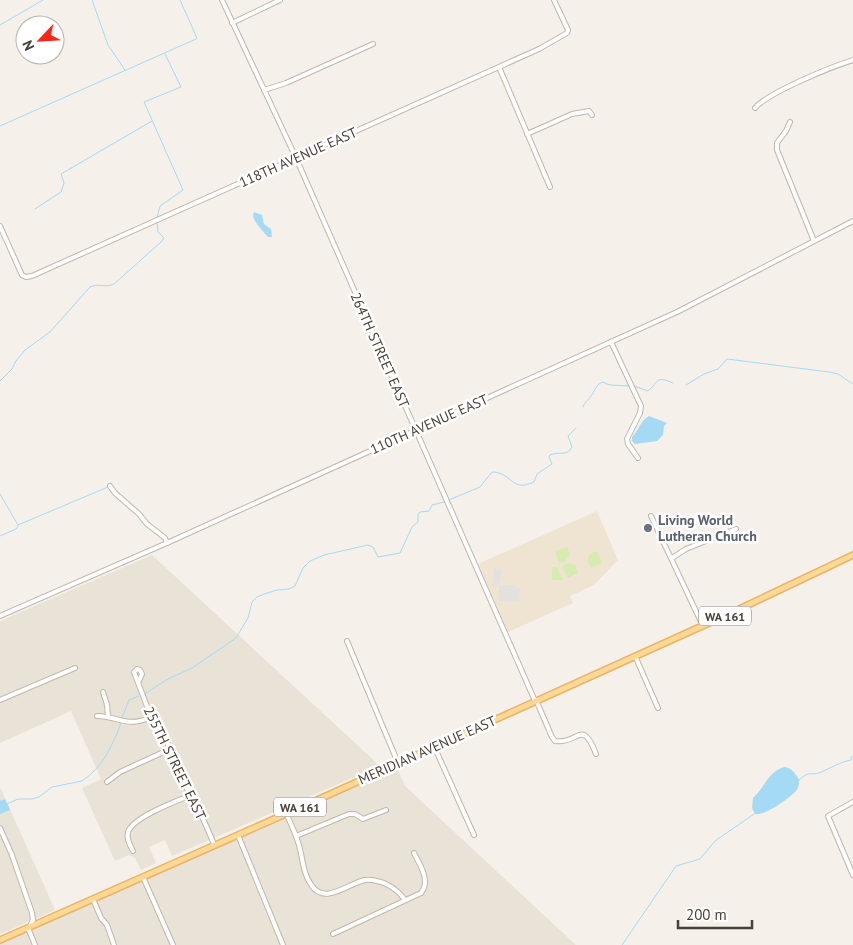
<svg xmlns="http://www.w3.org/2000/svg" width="853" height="945" font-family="'PT Sans',sans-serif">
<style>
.residential{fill:#e9e2d7}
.education{fill:#efe4d2}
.green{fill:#d6ebb0}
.parking{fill:#e3e1de}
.water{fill:#a4daf4}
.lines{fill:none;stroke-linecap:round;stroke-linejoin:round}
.stream{stroke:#a4daf4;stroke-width:1}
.minor-casing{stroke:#c1b7ab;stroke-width:6}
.major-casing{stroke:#e9b563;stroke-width:8}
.minor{stroke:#fff;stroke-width:4}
.major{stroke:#ffd898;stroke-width:5}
.worship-dot{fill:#6b7280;stroke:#fff;stroke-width:2}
.labels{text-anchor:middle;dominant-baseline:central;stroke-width:5;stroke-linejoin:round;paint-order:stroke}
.shield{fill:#fff;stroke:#807973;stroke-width:1}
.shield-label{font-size:12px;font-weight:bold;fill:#494037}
.street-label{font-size:14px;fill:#494037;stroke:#fff}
.worship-label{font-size:14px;font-weight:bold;fill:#5b616d;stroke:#fff;text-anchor:start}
</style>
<rect width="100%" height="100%" fill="#f5f0e9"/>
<g class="residential">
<polygon points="152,555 380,766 172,856 165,840 149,847 156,863 141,870 135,858 129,855 115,861 82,788 101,779 71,711 0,743 0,621"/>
<polygon points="397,768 405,786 576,945 0,945 0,942"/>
<polygon points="0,787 55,910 0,934"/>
</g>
<polygon class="education" points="597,511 618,560 594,585 570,596 573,603 508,632 478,564"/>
<g class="green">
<polygon points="567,547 570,554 565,562 559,563 555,551"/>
<polygon points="594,552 597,552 602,563 591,568 587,562 589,555"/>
<polygon points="569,563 575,565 578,573 568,578 562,567"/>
<polygon points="552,567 557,567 563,580 552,580"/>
</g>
<g class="parking">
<polygon points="494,568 501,570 500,583 497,583 497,586 492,586"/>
<polygon points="499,585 514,585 515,588 520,588 519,602 499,601"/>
</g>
<g class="water">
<path d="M254 212 262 215 264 224 271 229 272 237H268C263 231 255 223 253 216Z"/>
<path d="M649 416 667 423 664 426 663 435 657 441 635 444 632 441V437C639 430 640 421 649 416Z"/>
<path d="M784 767C791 767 796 774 799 780 799 784 799 787 796 791 788 799 765 816 755 814L752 808 753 798C765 787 768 772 784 767Z"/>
<polygon points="0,799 1,801 5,799 10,810 0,814"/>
</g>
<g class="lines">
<g class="stream">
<polyline points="92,0 108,45 125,70"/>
<polyline points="0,25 43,0"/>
<polyline points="0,126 196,39 197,38 180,0"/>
<polyline points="35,209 61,192 64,183 61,174 152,121"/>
<polyline points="157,218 160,206 183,190 144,102 181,87 165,54"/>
<path d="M0 381 12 369 16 361 25 350 50 332 90 287C98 283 106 288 114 284L161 242 164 238 158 232 157 222"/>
<polyline points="686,385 704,374 718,369 727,359 829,372 838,374 853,384"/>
<path d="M634 386 648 391C659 382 655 375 673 383"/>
<path d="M583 407C585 401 588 401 591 396 595 391 595 386 602 382L610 385 630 386"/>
<polyline points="0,494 18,525 108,487"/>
<path d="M449 500 480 487 492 472C512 472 511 493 534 482L537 474 552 464 549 457 550 455C558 451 567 457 572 447L568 436 576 428"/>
<polyline points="0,536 16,529 18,526"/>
<polyline points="145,694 166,680 192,668 236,638 248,618 252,602 257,597 264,594 277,590 289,589 295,586 303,568 310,561 324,555 368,545 373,547 378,557 400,553 412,527 418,522 418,514 420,512 429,511 432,505 444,502"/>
<polyline points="122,718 129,700 139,696"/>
<path d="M799 780C811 769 811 777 821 772 831 768 840 762 851 760V757L853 756"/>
<path d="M7 804 18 799H32L39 797 52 787 82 781C102 768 113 745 121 723"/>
<polyline points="622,945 676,866 700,859 715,841 754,814"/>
</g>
<defs>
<g id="minor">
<polyline points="222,0 296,158 535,701"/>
<polyline points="232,23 280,0"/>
<polyline points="499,67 550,187"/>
<polyline points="264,90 286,83 373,44"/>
<path d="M755 108C769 92 831 67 853 60"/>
<polyline points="790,122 786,131 777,143 777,150 814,241"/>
<polyline points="527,134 572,114 589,111 592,115"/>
<polyline points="0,226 22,275 26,277 32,276 539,49 567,33 568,30 554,0"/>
<polyline points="611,342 641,406 640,413 627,439 628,444 638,458"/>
<polyline points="110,486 115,493 139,514 147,524 165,538 167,543"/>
<polyline points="651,516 703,626"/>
<polyline points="672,558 686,549 736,529"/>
<polyline points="0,616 167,543 677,312 853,221"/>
<polyline points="347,641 398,763"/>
<polyline points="635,656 658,708"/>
<polyline points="139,681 142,674 140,670 137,669 134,672 148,709 164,735 187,789 195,800 214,844"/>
<polyline points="103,692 107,705 108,716"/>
<polyline points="0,700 75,668"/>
<path d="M536 700 552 737 555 741C578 745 582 717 596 754"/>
<path d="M97 716C122 717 125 728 152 717"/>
<polyline points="434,746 474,835"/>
<polyline points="107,782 120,772 170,749"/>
<polyline points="853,802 828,816 853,875"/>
<path d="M286 813C290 822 295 832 298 842 303 856 302 873 312 886 325 905 349 883 365 880 372 879 377 881 384 883 393 887 399 891 405 900"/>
<polyline points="0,828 12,855 32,913 33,920 30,926"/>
<polyline points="238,835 283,945"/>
<polyline points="296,836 349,814 355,814 363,819 386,810"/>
<path d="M133 851C130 845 126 839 128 832 133 817 177 801 191 795"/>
<polyline points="143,877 173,945"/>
<polyline points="93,899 101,918 107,925 114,945"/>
<polyline points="28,928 35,945"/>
<path d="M333 934 421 893C431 881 420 865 414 853"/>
</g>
<polyline id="major" points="0,940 315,801 731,613 853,555"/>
</defs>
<use href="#minor" class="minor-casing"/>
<use href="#major" class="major-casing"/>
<use href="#minor" class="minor"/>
<use href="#major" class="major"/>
</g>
<circle class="worship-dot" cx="648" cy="528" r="5"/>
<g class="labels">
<g class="shield">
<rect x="699" y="606.5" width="52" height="19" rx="4"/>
<rect x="274" y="797.5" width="52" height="19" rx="4"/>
</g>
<g class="shield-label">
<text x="725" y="616">WA 161</text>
<text x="300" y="807">WA 161</text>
</g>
<g class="street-label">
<text transform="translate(298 157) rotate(-24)">118TH AVENUE EAST</text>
<text transform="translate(380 350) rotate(66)">264TH STREET EAST</text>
<text transform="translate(429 424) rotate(-24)">110TH AVENUE EAST</text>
<text transform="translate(427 750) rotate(-24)">MERIDIAN AVENUE EAST</text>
<text transform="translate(175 763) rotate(64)">255TH STREET EAST</text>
</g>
<g class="worship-label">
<text x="658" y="520">Living World<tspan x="658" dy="16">Lutheran Church</tspan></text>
</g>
</g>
<g transform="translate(40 40) rotate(245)"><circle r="24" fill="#ffffff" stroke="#b6b3af"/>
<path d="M0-4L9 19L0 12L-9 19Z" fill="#ff2416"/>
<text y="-8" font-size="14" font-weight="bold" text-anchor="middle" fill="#494037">N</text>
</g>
<path d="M678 920v8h74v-8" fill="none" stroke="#494037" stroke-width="2.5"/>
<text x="686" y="920" font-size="15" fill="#494037" stroke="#ffffff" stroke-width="4" paint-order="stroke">200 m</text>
</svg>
